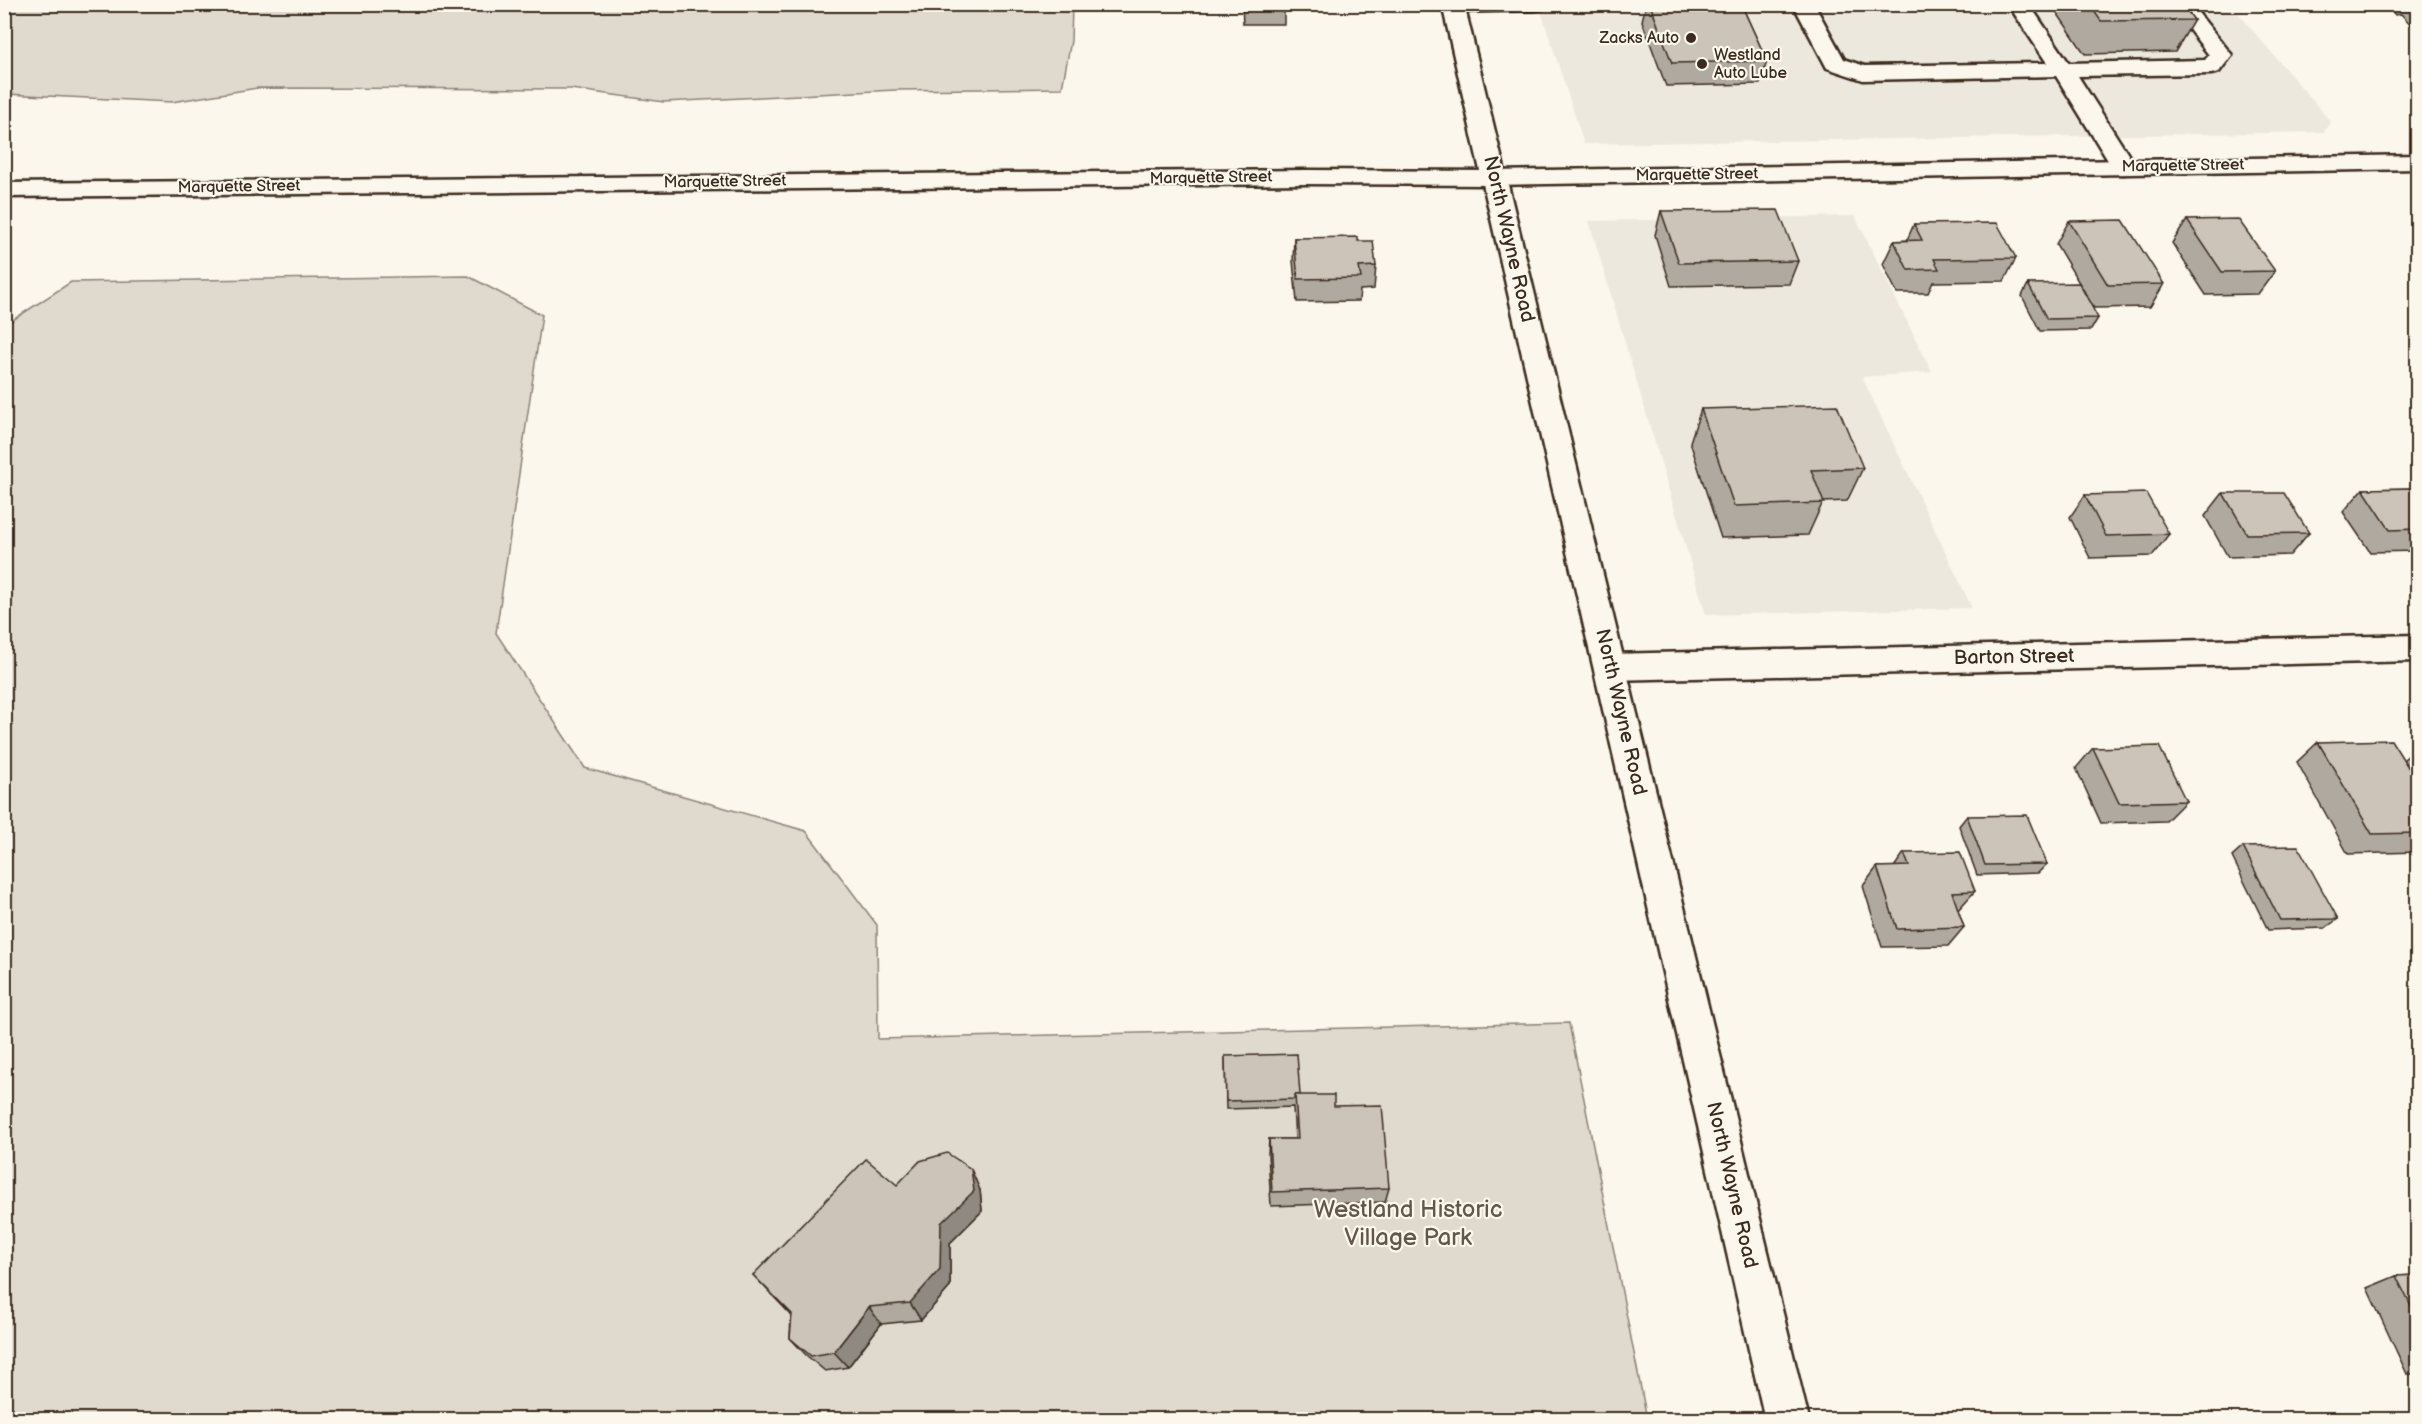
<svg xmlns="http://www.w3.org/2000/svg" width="2422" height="1424" font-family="'Balsamiq Sans',sans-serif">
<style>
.built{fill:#ede8dd}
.green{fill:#dfd9ce;stroke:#8d8276;stroke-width:1.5}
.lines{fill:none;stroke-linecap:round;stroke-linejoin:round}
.service-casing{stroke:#3b2a1e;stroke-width:5}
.minor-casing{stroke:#3b2a1e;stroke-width:5}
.tertiary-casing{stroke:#3b2a1e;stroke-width:5}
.secondary-casing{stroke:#3b2a1e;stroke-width:5}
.service{fill:#fbf7ec;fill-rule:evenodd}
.minor{fill:#fbf7ec;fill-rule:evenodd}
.tertiary{fill:#fbf7ec;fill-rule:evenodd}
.secondary{fill:#fbf7ec;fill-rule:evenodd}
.wall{fill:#afa99f;stroke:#3b2a1e;stroke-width:1.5}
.shaded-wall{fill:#8f8982;stroke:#3b2a1e;stroke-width:1.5}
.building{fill:#ccc4b9;stroke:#3b2a1e;stroke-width:1.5}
.poi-dot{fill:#3b2a1e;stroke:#fbf7ec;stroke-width:2}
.labels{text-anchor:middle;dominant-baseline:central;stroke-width:4.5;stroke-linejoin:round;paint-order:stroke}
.far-poi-label{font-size:16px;fill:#3b2a1e;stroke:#fbf7ec;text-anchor:end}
.far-street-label{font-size:16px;fill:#3b2a1e;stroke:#fbf7ec}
.street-label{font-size:20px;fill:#3b2a1e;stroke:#fbf7ec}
.near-park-label{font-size:24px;fill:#64564a;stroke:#fbf7ec}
</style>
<rect width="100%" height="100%" fill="#fbf7ec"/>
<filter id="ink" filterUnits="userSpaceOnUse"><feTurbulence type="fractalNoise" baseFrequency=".0167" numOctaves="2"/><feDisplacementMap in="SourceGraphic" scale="12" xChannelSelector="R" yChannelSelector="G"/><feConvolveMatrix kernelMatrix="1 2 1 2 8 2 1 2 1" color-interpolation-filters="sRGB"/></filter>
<g filter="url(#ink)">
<g class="built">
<polygon points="1539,5 2231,5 2331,122 2324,132 1584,144"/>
<polygon points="1855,216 1932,372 1862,377 1972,608 1706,615 1589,221"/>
</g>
<g class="green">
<polygon points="5,4 1072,4 1072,5 1071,41 1062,88 895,90 664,102 571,89 257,88 172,102 5,94"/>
<polygon points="468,276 542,315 496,633 585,768 806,831 877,925 878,1039 1569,1023 1647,1419 5,1420 5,325 71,282"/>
</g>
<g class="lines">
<defs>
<g id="service">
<polygon points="1444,4 1544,4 1542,9 1534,10 1454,12 1446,11"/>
<polygon points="1793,4 1814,4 1844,59 1865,66 2047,63 2008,4 2029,4 2069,63 2205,60 2209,55 2169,4 2191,4 2232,55 2219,72 2211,74 2078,76 2136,167 2133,172 2124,174 2115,172 2056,76 1863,80 1827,68"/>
</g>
<polygon id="minor" points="2418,635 2418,661 1610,680 1599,676 1594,667 1599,658 1610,654"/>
<polygon id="tertiary" points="2418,155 2418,169 1494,185 1306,184 4,197 4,183 1306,170 1494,171"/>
<polygon id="secondary" points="1442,4 1464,4 1809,1420 1765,1420"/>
</defs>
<use href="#service" class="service-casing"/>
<use href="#minor" class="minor-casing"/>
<use href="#tertiary" class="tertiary-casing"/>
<use href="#secondary" class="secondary-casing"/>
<use href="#service" class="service"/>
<use href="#minor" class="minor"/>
<use href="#tertiary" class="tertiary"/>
<use href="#secondary" class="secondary"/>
</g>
<g class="wall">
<polygon points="1242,4 1284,4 1284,24 1243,24"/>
<polygon points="1646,4 1741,4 1767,61 1760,84 1666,86 1642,21"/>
<polygon points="2051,4 2182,4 2194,20 2175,52 2085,54"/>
<polygon points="2386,4 2418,4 2418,32 2401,14 2395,15"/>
<polygon points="1661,211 1798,261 1789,284 1671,286 1655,235"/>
<polygon points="2187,220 2275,271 2258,294 2206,295 2172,243"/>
<polygon points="2069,221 2164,284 2150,307 2094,308 2056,244"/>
<polygon points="1914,224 2016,258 2004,281 1933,282 1928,293 1897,293 1883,264 1894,241 1907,240"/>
<polygon points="1294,238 1358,241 1376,266 1374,289 1360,290 1359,301 1297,302 1293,261"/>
<polygon points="2028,284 2098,318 2091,330 2040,331 2022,296"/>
<polygon points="1701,409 1863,468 1847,501 1823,502 1808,535 1721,538 1690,442"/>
<polygon points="2418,488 2418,551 2370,552 2343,512 2363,489"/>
<polygon points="2223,493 2309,533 2290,555 2228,557 2205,516"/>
<polygon points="2085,495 2169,534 2152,556 2090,558 2070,517"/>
<polygon points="2318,742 2403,760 2418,747 2418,852 2348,854 2297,762"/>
<polygon points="2093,748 2186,801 2166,821 2101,823 2076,768"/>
<polygon points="1967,816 2047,864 2038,873 1977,875 1959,826"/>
<polygon points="2243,847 2338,919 2325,928 2268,930 2232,857"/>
<polygon points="1904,853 1975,891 1958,910 1964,927 1948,946 1882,947 1863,886 1877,867 1894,867"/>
<polygon points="1225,1056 1300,1095 1334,1106 1389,1188 1385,1202 1271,1206 1268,1154 1269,1139 1295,1139 1293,1107 1226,1109"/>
<polygon points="897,1185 980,1190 982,1211 950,1243 950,1287 921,1320 881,1324 848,1367 825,1371 806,1355 790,1338 791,1315 753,1275"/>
<polygon points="2418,1275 2418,1374 2407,1374 2367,1288 2396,1276"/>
</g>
<g class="shaded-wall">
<polygon points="971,1169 980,1190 982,1211 950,1243 950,1287 921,1320 910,1303 941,1223"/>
<polygon points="869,1307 881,1324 848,1367 834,1352"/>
</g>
<g class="building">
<polygon points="1650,4 1741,4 1767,61 1672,63"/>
<polygon points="2089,4 2182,4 2194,20 2101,21"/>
<polygon points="1778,210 1798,261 1679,263 1661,211"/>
<polygon points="2238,219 2275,271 2222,272 2187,220"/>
<polygon points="2123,220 2164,284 2108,285 2069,221"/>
<polygon points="1997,223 2016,258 1934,259 1939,269 1908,270 1894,241 1922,240 1914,224"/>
<polygon points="1358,237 1358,241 1373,241 1376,266 1359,267 1361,278 1298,279 1294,238"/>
<polygon points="2079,283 2098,318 2047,319 2028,284"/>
<polygon points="1837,405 1863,468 1811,470 1824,503 1734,506 1701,409"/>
<polygon points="2418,488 2418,529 2390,530 2363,489"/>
<polygon points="2146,493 2169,534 2106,536 2085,495"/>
<polygon points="2223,493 2284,493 2309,533 2247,534"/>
<polygon points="2391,740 2418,783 2418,833 2372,834 2318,742"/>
<polygon points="2159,746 2186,801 2119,803 2093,748"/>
<polygon points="2027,815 2047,864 1985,865 1967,816"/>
<polygon points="2298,846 2338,919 2280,920 2243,847"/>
<polygon points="1960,852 1975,891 1952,892 1964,927 1897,929 1877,867 1909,866 1904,853"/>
<polygon points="1297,1054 1300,1095 1295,1095 1294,1099 1226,1101 1225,1056"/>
<polygon points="1295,1095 1334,1095 1334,1106 1382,1105 1389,1188 1272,1192 1269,1139 1298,1139"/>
<polygon points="947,1153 971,1169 974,1191 941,1223 940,1269 910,1303 869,1307 834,1352 811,1356 790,1338 792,1314 753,1275 866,1159 897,1185 920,1161"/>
<polygon points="2418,1275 2418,1320 2396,1276"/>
</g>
</g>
<g class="poi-dot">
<circle cx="1691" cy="38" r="6"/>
<circle cx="1702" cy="64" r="6"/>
</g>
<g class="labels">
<g class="far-poi-label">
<text x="1679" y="38">Zacks Auto</text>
<text x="1714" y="55" text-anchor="start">Westland<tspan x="1714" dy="18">Auto Lube</tspan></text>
</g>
<g class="far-street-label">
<text transform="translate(2183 166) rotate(-1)">Marquette Street</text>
<text transform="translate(1697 175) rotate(-1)">Marquette Street</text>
<text transform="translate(1211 178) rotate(-1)">Marquette Street</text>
<text transform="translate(725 182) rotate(-1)">Marquette Street</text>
<text transform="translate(239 187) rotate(-1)">Marquette Street</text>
</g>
<g class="street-label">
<text transform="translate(1509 239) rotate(77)">North Wayne Road</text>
<text transform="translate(2014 657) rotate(-1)">Barton Street</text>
<text transform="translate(1621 712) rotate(77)">North Wayne Road</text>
<text transform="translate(1732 1185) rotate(77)">North Wayne Road</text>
</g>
<g class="near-park-label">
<text x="1408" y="1209">Westland Historic<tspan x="1408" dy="28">Village Park</tspan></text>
</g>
</g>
<rect width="2422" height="1424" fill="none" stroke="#fbf7ec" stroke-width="24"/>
<rect x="12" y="12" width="2398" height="1400" fill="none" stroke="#3b2a1e" stroke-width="2" filter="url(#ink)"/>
</svg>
